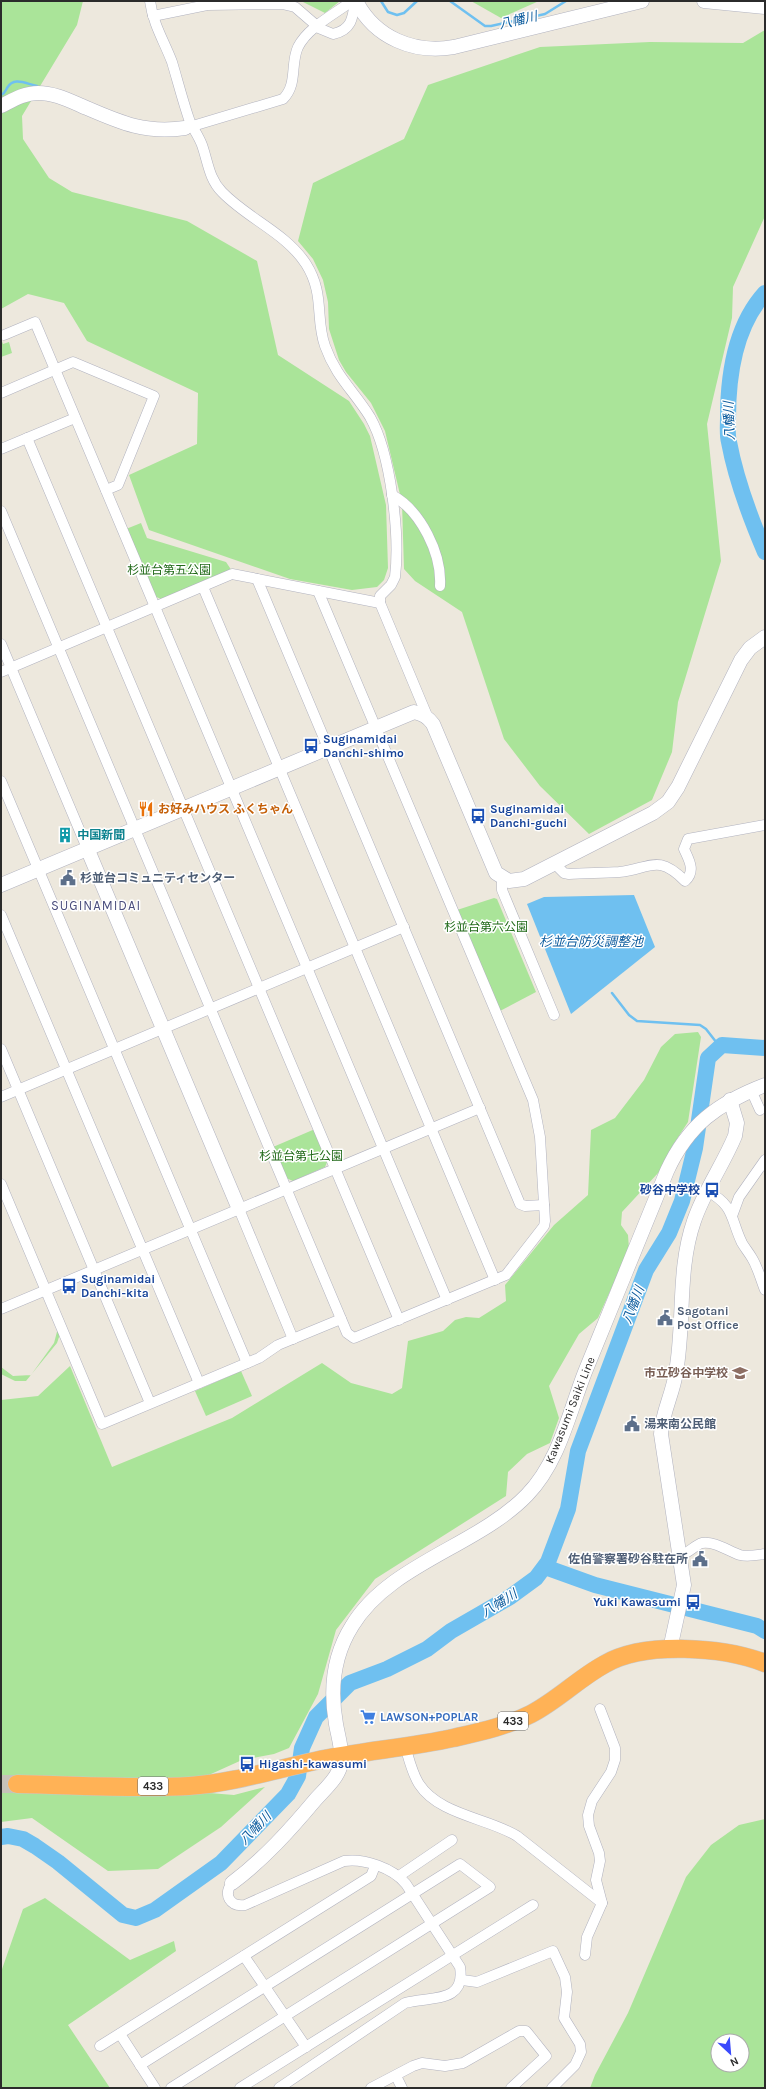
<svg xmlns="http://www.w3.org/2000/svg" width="766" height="2089" font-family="Karla,'Noto Sans JP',sans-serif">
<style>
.green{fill:#aae499;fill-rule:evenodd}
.water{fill:#6fc0f0}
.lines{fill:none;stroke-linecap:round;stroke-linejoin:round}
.stream{stroke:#6fc0f0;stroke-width:2.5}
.river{stroke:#6fc0f0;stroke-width:16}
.highway-tunnel{stroke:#c6c2b9;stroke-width:18;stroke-dasharray:18 9;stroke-linecap:butt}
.street-casing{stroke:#b1b2bf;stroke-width:11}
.secondary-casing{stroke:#b1b2bf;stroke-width:15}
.highway-casing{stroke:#c8c8c8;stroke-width:19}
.street{stroke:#fff;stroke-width:10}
.secondary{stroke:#fff;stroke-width:14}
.highway{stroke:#ffb256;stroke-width:18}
.labels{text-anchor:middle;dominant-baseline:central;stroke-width:3;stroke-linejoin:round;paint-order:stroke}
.shield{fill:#fff;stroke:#6b6b6b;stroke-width:1}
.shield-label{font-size:11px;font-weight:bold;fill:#2b2b2b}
.park-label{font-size:12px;fill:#216a19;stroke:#fff}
.transit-label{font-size:12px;font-weight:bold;fill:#164399;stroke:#fff;text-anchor:start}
.food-label{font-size:12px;font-weight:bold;fill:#c56008;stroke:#fff;text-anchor:start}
.culture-label{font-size:12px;font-weight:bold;fill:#0d838f;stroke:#fff;text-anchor:start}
.service-label{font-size:12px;font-weight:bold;fill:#4e5e75;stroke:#fff;text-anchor:start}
.education-label{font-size:12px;font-weight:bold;fill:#785e54;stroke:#fff;text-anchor:end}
.street-label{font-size:12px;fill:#2b2b2b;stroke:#fff}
.shop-label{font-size:12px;font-weight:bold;fill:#366cbe;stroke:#fff;text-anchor:start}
.water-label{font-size:13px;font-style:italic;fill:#0c5c9e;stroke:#fff}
.neighbourhood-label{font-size:13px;letter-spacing:1px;fill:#4b4e7d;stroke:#fff}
</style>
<rect width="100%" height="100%" fill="#ede8dd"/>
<g class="green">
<polygon points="1,1 83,1 77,25 22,116 23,139 49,178 72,192 187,221 257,261 278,355 349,401 364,424 370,436 386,505 388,568 384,580 377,587 352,590 290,579 149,530 129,475 197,444 198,393 87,341 64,303 28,294 1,309"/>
<polygon points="301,1 340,1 325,13"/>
<polygon points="471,1 539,1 501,18"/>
<polygon points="765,30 765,216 733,287 732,318 707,424 721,561 678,702 672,752 652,800 589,834 540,786 504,739 462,612 415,581 404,569 402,503 385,431 371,403 346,372 339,360 329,329 328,302 323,280 313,259 298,241 313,183 404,139 428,85 540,47 650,42 743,43"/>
<polygon points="1,339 3,344 9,342 12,353 1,357"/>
<polygon points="141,523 147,538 226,562 232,571 161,599 154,596 126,529"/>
<polygon points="494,898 497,899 536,992 500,1011 457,910"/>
<polygon points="698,1032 701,1037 688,1122 673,1145 659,1172 622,1212 621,1225 628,1235 629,1249 598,1318 579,1334 549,1386 559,1418 550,1443 527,1454 508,1472 506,1496 375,1579 336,1630 318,1694 289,1748 274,1754 242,1760 200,1779 197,1792 234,1795 265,1787 221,1827 158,1869 108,1871 32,1818 1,1822 1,1400 38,1396 70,1366 112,1467 232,1418 322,1363 351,1383 392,1394 402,1388 408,1341 443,1331 455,1320 466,1317 479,1318 506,1301 505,1285 554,1225 588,1195 591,1130 615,1118 644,1080 661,1047 675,1034"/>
<polygon points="315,1129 328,1160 325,1167 293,1181 286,1178 273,1147"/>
<polygon points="58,1328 60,1334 57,1343 26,1381 15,1381 1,1374 1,1367 13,1376 31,1375 54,1343"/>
<polygon points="241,1371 252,1396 206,1416 195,1391"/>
<path d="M765 1819V2088H590L595 2075 628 2013 686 1877 711 1845 739 1825ZM718 2041H742V2065H718Z"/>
<polygon points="45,1898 130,1960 174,1941 176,1951 68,2025 110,2088 1,2088 1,1972 23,1909"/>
</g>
<polygon class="water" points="634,895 655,947 571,1014 527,904 544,897"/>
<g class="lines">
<g class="stream">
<polyline points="381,1 388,12 397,15 404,13 417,1"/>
<polyline points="450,1 485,26 491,26 545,14 566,1"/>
<path d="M1 95C5 93 5 92 7 88 14 76 26 84 37 86"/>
<polyline points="612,993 629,1015 637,1021 700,1025 706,1029 720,1047"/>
</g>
<g class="river">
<path d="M765 293C735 326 728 375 728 418 728 426 727 435 729 442 736 480 750 517 765 552"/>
<polyline points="545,1567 595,1585 757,1626 765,1631"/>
<polyline points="1,1837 8,1836 23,1839 35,1846 58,1862 123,1915 136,1918 155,1910 221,1863 288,1794 298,1776 302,1748 316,1717 350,1683 387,1669 427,1649 451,1631 510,1597 536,1578 548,1562 568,1509 578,1451 646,1270 669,1233 682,1201 695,1148 708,1058 722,1045 765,1048"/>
</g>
<polyline class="highway-tunnel" points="1,1784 17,1784"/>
<defs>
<g id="street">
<path d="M150 1C153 24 164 41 172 62 178 82 183 102 190 122 194 130 199 137 202 145 208 162 209 179 222 192 248 219 286 233 306 264 325 294 315 318 325 346 336 377 354 391 370 417 391 454 400 535 395 577L391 585 380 596V603"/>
<polyline points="153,16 207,5 282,4 295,7 317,26"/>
<path d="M316 27 333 34C352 30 353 17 355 1"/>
<path d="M186 128 283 99C298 84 290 64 298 47 308 27 335 14 352 1"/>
<polyline points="4,335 35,322 447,1300"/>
<polyline points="1,393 73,362 154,396 118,485 106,490"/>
<polyline points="27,438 399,1320"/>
<polyline points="1,449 75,418"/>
<path d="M392 495C421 511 442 554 440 586"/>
<polyline points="1,511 347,1333 354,1338 506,1275 544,1226 545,1221 540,1137 533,1100 318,591"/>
<polyline points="257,579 520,1204 525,1206 544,1205"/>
<polyline points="203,587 495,1280"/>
<polyline points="1,644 87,848"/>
<polyline points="1,672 232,574 380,603 428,718"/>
<polyline points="1,781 247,1363"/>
<path d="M554 863 564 873 569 874C586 873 603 873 619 872 650 869 657 853 685 881 696 871 689 860 684 849L688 839 765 825"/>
<polyline points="502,878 502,890 554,1015"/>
<polyline points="1,915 199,1383"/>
<polyline points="1,1049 150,1403"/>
<polyline points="751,1090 760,1110"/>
<polyline points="1,1097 404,927"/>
<polyline points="1,1184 102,1424 259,1358 278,1345 341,1319"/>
<path d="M707 1191C735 1206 730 1218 742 1243 745 1248 749 1253 752 1258 758 1268 761 1280 765 1290"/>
<polyline points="239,1209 293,1339"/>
<polyline points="732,1216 739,1197 765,1160"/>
<polyline points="1,1309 480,1108"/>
<path d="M681 1555C689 1553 695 1545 702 1543 715 1541 728 1551 740 1555 748 1557 757 1555 765 1554"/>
<path d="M405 1746C409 1759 412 1773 419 1784 439 1815 488 1818 517 1836L602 1903"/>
<polyline points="399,1876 452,1840"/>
<path d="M232 1883C223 1895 230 1907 245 1905L344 1861C364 1858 393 1868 406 1884L460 1967C466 2004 430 1996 405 2003L279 2088"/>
<polyline points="585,1955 587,1937 602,1903 596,1880 600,1861 599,1853 589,1826 588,1815 592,1801 611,1772 615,1760 615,1748 600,1709"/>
<polyline points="244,1956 306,2047"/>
<polyline points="462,1980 477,1982 553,1951 565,1977 567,1992 564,2018 580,2044 581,2052 575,2065 552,2088"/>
<polyline points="120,2034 155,2088"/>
<polyline points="100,2046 371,1876 375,1866"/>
<polyline points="140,2065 460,1864 490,1887 171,2088"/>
<polyline points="396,2076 402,2088"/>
<polyline points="240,2088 533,1905"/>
<polyline points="371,2088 413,2066 422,2063 445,2066 463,2063 519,2031 526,2031 546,2056 511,2088"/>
</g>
<g id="secondary">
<path d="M356 1C375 38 414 54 454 47L642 1"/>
<polyline points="704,1 765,7"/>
<path d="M1 106C13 100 24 93 38 93 54 93 68 100 82 106 119 122 144 134 185 128"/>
<polyline points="87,848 239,1209"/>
<path d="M1 885 414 712C423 714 428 717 433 724L496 873 509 881 524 879 653 813 668 802 678 787 741 660 750 648 765 637"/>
<path d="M670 1649 684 1585 661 1434C662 1412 673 1394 676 1372 685 1322 677 1270 694 1221 704 1191 723 1165 735 1136L737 1123 730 1100"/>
<path d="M232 1883C264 1859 290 1830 316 1799 325 1789 339 1777 341 1763 343 1751 338 1736 336 1724 330 1690 333 1656 352 1626 389 1564 478 1546 527 1495 559 1462 569 1413 585 1372 612 1305 640 1238 667 1171 688 1125 718 1103 765 1085"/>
</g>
<path id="highway" d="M17 1784C74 1785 132 1789 189 1786 232 1783 273 1770 315 1761 361 1751 407 1748 453 1738 479 1732 507 1726 531 1714 558 1700 579 1678 605 1664 645 1641 723 1647 765 1663"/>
</defs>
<use href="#street" class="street-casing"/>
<use href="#secondary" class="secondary-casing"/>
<use href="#highway" class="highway-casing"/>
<use href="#street" class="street"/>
<use href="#secondary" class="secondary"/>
<use href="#highway" class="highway"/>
</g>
<defs>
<symbol id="bus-bare" viewBox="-9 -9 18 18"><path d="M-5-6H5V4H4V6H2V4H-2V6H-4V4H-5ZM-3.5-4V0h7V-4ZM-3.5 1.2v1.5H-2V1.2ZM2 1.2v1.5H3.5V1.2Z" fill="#1a4fb4" stroke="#fff" stroke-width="2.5" paint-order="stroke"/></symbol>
<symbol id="restaurant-bare" viewBox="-9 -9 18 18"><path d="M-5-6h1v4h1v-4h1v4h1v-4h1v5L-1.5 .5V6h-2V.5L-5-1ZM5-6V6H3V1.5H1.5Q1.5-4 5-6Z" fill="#e8710a" stroke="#fff" stroke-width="2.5" paint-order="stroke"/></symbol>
<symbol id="building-bare" viewBox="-9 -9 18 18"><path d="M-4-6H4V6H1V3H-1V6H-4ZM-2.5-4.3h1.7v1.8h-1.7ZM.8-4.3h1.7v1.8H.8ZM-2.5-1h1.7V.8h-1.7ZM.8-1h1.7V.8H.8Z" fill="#0f9aa8" stroke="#fff" stroke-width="2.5" paint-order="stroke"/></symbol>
<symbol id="civic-bare" viewBox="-9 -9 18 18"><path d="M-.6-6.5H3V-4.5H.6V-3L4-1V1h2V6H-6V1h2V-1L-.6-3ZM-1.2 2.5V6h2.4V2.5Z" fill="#5c6f8a" stroke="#fff" stroke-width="2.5" paint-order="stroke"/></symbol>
<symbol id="school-bare" viewBox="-9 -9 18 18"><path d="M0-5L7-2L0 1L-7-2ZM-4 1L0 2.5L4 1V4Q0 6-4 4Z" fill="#8d6e63" stroke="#fff" stroke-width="2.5" paint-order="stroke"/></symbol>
<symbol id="supermarket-bare" viewBox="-9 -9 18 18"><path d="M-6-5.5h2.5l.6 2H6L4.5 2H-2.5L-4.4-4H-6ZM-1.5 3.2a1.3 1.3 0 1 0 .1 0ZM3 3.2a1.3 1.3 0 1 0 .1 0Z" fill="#3f7fe0" stroke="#fff" stroke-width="2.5" paint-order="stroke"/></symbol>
</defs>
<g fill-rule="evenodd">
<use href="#bus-bare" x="300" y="735" width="22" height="22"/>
<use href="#restaurant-bare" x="135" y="798" width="22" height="22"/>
<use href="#bus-bare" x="467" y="805" width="22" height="22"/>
<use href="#building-bare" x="54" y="824" width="22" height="22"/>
<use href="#civic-bare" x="57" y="867" width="22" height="22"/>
<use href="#bus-bare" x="701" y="1179" width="22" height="22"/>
<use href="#bus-bare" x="58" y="1275" width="22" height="22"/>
<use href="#civic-bare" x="654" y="1307" width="22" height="22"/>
<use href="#school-bare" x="729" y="1362" width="22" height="22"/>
<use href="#civic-bare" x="621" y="1413" width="22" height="22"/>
<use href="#civic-bare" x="689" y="1548" width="22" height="22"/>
<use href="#bus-bare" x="682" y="1591" width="22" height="22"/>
<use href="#supermarket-bare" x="357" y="1706" width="22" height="22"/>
<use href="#bus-bare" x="236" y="1753" width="22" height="22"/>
</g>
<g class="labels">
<g class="shield">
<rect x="498" y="1712" width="30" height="18" rx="3"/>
<rect x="138" y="1777" width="30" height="18" rx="3"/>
</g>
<g class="shield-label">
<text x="513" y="1721">433</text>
<text x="153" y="1786">433</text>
</g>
<g class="park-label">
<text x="169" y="570">杉並台第五公園</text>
<text x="486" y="927">杉並台第六公園</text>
<text x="301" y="1156">杉並台第七公園</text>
</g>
<g class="transit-label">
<text x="323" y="739">Suginamidai<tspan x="323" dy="14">Danchi-shimo</tspan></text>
<text x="490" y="809">Suginamidai<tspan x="490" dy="14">Danchi-guchi</tspan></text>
<text x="700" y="1190" text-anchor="end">砂谷中学校</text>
<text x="81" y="1279">Suginamidai<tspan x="81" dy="14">Danchi-kita</tspan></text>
<text x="681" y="1602" text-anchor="end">Yuki Kawasumi</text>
<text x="259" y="1764">Higashi-kawasumi</text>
</g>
<g class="food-label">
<text x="158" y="809">お好みハウス ふくちゃん</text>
</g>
<g class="culture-label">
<text x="77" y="835">中国新聞</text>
</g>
<g class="service-label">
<text x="80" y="878">杉並台コミュニティセンター</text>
<text x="677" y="1311">Sagotani<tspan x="677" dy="14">Post Office</tspan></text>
<text x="644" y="1424">湯来南公民館</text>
<text x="688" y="1559" text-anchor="end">佐伯警察署砂谷駐在所</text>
</g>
<g class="education-label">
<text x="728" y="1373">市立砂谷中学校</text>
</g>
<g class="street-label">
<text transform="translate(570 1410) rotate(-68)">Kawasumi Saiki Line</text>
</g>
<g class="shop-label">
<text x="380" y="1717">LAWSON+POPLAR</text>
</g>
<g class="water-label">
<text transform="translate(518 20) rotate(-13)">八幡川</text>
<text transform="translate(729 421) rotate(-92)">八幡川</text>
<text x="591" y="941">杉並台防災調整池</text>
<text transform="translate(633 1305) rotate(-69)">八幡川</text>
<text transform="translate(499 1603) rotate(-32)">八幡川</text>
<text transform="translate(255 1828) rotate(-46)">八幡川</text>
</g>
<g class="neighbourhood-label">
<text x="96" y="905">SUGINAMIDAI</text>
</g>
</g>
<rect width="766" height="2089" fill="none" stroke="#2b2b2b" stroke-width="4"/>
<g transform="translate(730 2053) rotate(154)"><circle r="19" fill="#ffffff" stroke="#aaaaaa"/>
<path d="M0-3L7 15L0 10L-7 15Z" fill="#3b4afc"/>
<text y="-6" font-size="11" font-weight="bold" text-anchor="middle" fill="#2b2b2b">N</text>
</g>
</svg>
